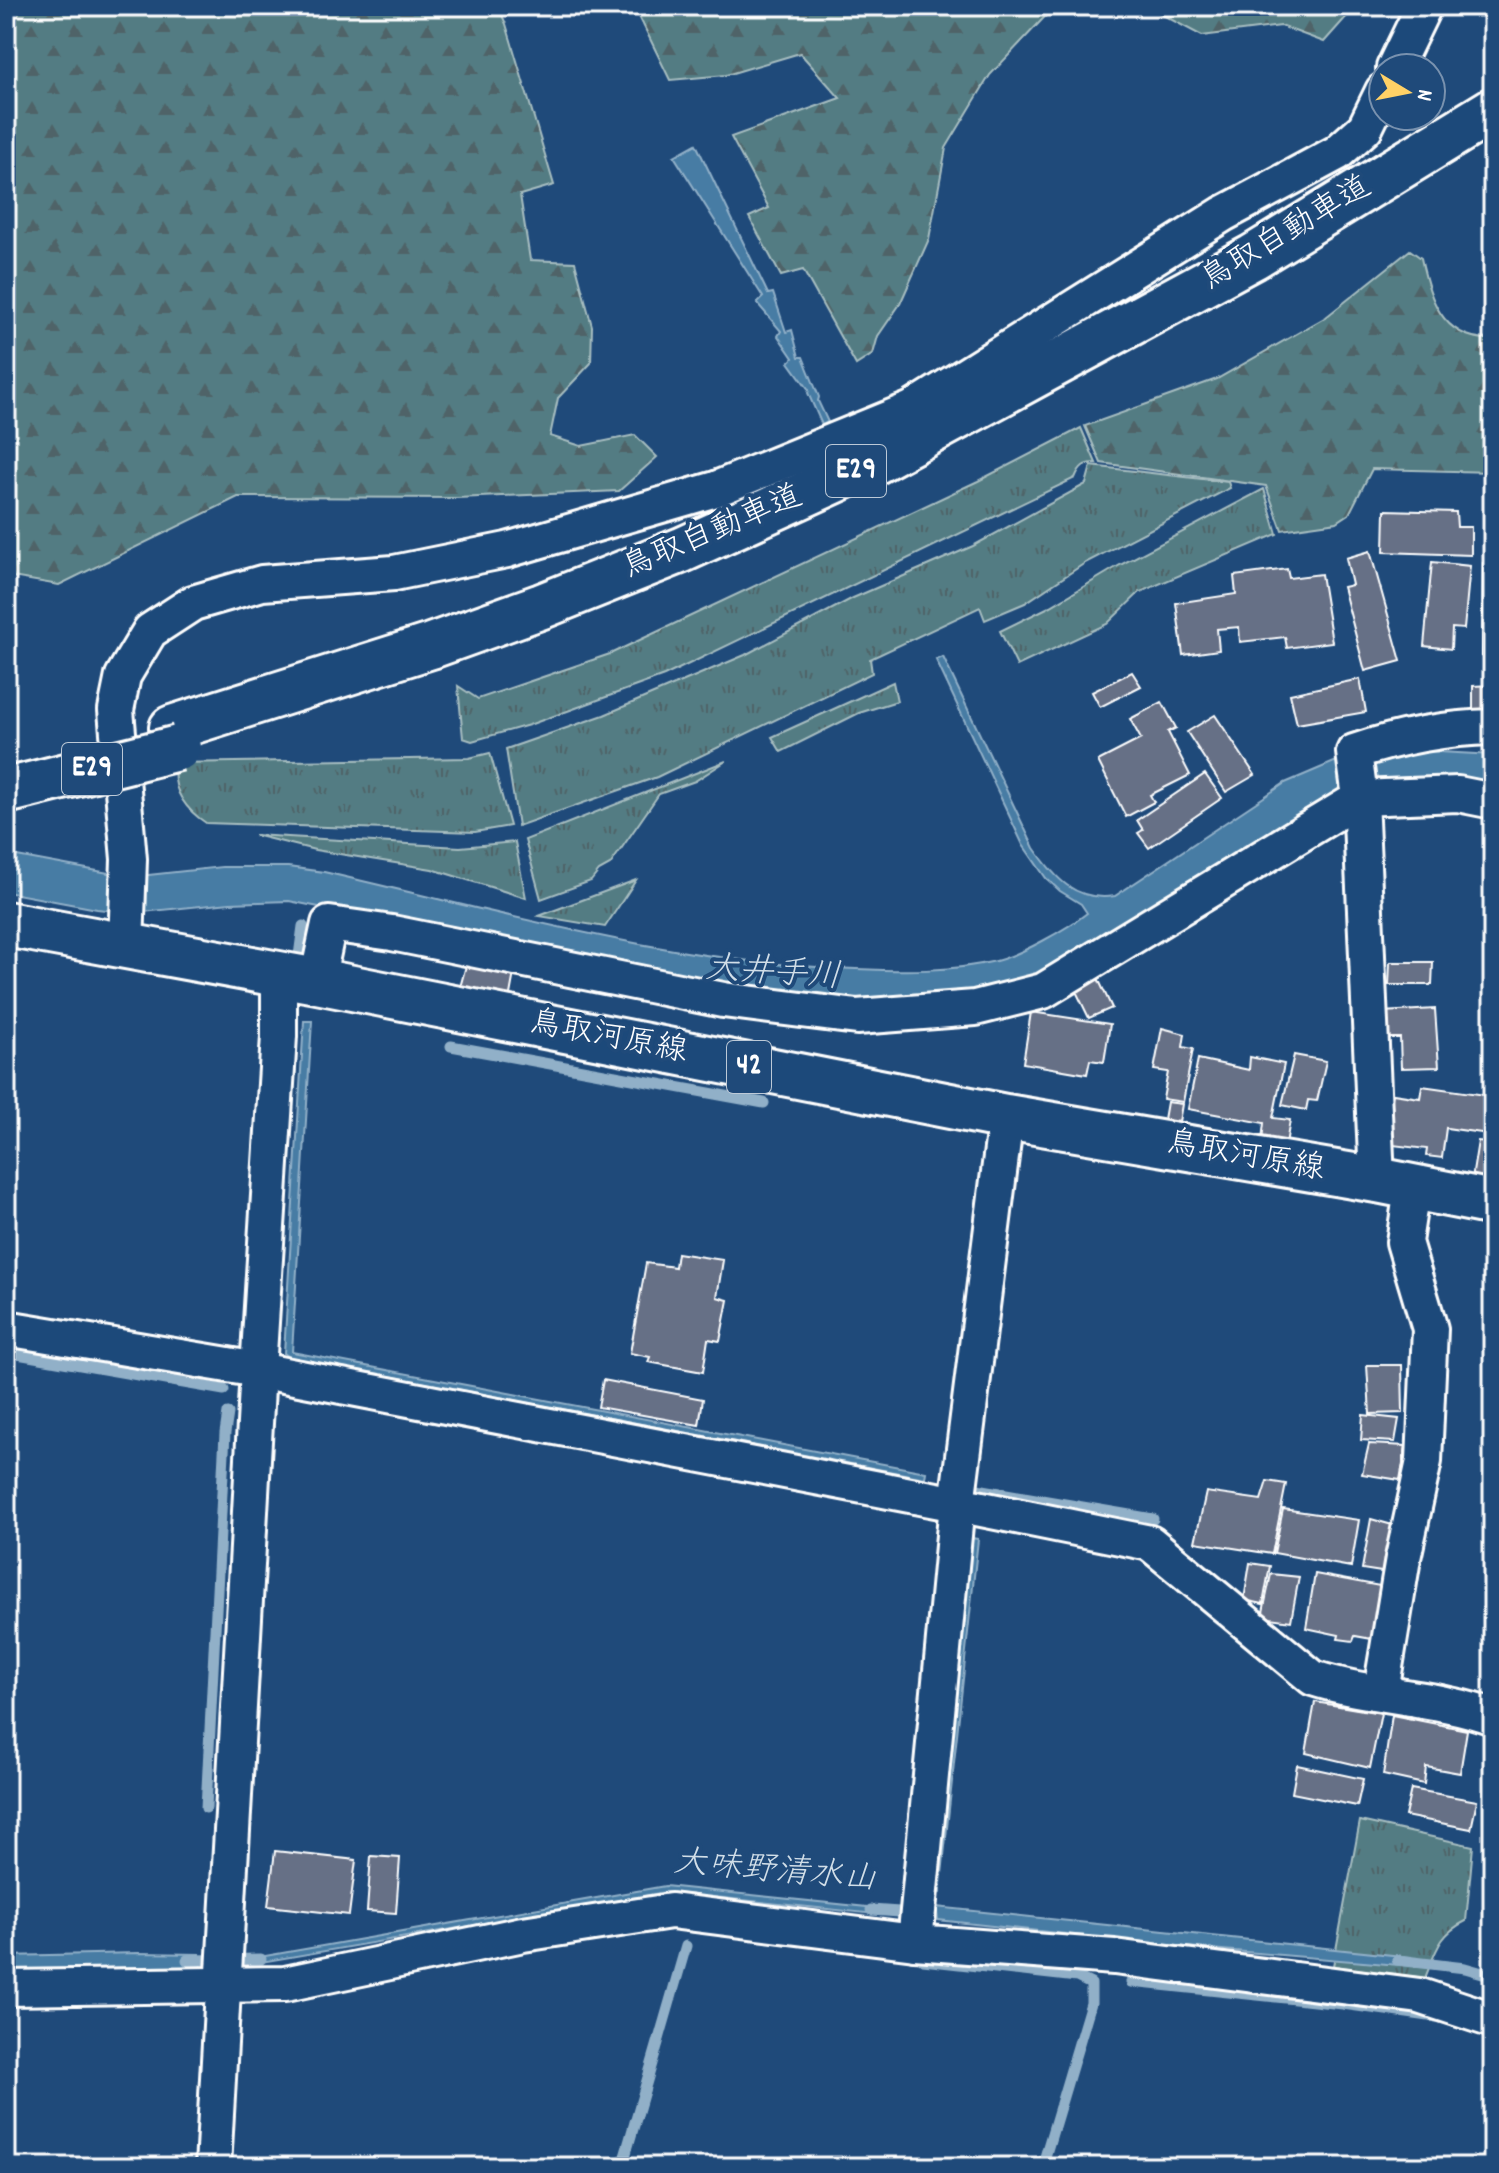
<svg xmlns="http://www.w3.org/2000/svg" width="1499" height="2173" font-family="Dekko,'Klee One',sans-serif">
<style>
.grass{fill:url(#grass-tufts);stroke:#a8bec1;stroke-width:2}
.forest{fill:url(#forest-firs);stroke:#a8bec1;stroke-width:2}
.water{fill:#477ca4;stroke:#91b0c8;stroke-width:2}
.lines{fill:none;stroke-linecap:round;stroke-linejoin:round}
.stream{stroke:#91b0c8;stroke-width:11}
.building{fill:#666f86;stroke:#fff;stroke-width:2}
.minor-casing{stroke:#fff;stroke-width:40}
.primary-casing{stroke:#fff;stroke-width:50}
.motorway-casing{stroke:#fff;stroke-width:50}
.minor{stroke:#1f4a7a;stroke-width:34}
.primary{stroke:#1f4a7a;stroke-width:44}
.motorway{stroke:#1f4a7a;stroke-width:44}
.motorway-bridge-casing{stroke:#fff;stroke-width:50;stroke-linecap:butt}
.motorway-bridge{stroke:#1f4a7a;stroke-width:44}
.labels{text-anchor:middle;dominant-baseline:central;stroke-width:8;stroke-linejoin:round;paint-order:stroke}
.shield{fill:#1f4a7a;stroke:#bcc9d7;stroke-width:2}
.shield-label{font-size:30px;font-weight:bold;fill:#fff}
.street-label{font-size:32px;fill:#fff;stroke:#1f4a7a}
.water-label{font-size:34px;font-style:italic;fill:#d1dee8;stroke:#1f4a7a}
</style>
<defs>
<pattern id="grass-tufts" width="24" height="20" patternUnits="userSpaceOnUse" patternTransform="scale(2)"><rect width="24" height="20" fill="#527c83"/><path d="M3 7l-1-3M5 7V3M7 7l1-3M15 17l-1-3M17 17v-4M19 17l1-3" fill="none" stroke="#4f6468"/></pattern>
<pattern id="forest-firs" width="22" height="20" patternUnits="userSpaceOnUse" patternTransform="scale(2)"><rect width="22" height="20" fill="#527c83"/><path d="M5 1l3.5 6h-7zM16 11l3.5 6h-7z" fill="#4f6468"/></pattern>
</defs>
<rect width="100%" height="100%" fill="#1f4a7a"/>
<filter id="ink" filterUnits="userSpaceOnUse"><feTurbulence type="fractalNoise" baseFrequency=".0125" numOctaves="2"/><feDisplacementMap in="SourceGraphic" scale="16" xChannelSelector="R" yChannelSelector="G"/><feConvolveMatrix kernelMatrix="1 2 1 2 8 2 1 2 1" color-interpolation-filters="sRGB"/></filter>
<g filter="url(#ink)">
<g class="grass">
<path d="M1081 428 1096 463C1084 463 1080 466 1075 478L664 676 529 725 472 741 463 738 458 686 478 699 610 654 978 481Z"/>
<polygon points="1091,466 1228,482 1230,488 1085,563 1025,603 985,620 980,607 870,659 872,673 657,777 518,826 506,749 604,715 745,655 853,598 973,546 1086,484"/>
<polygon points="1264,489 1277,534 1140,592 1107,624 1017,666 1000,631 1051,606 1120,565"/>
<polygon points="893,682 897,701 859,713 781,752 772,737"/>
<path d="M490 753 510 826 475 832 206 823C185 809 171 790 175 763L469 758Z"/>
<polygon points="726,761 695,781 659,794 610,865 599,871 591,881 541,899 525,840"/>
<polygon points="254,835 460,847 515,842 526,898 432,869 315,850"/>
<polygon points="636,880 605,927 539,916"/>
<path d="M1360 1821 1473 1846 1466 1921C1439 1934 1436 1951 1425 1978L1333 1966Z"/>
</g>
<g class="forest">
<polygon points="6,6 498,6 506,24 554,185 520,195 530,260 575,262 592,326 591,363 558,398 550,436 581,446 635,435 657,457 619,491 457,498 238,497 59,585 6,576"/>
<polygon points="634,6 1070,6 1054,7 990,75 946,148 929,239 900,304 878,336 873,354 856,365 803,270 781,276 749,217 769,208 731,137 840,98 800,53 726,75 670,80"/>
<polygon points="1146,6 1356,6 1324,42 1281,26 1202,36"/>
<path d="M1410 250 1421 258C1429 296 1441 338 1488 339L1493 335V472L1372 469 1349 514 1337 522 1282 530 1266 486 1101 463 1085 426 1217 379 1326 317Z"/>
</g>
<g class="water">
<polygon points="696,144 768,294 773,293 786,332 792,330 799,357 803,357 819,397 818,401 828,422 822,425 808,393 809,390 789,362 793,358 778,336 781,331 757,303 763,297 674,156"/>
<path d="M943 657 1034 848C1055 878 1075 902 1115 896L1285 783 1346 757 1404 750 1493 755V787L1393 780 1325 799 1189 880 1041 974 973 999 854 1004 775 998 289 901 230 903 133 913 97 909 6 892V854L130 877 222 867H288L324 872C499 912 676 964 856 969 904 971 949 972 996 961 1020 955 1067 929 1087 913L1081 904 1060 891 1046 878 1023 845 936 660Z"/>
<polygon points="304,1021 312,1021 292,1352 926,1472 925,1478 289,1357 284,1353"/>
<polygon points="972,1538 978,1539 940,1893 934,1894"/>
<polygon points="665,1886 886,1909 885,1915 666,1892 250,1964 248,1959"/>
<polygon points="936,1907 1411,1957 1410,1966 1175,1946 938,1920"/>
<polygon points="138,1953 200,1954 201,1969 134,1967 6,1971 6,1956"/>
</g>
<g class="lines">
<g class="stream">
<polyline points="299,956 303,926"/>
<polyline points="451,1046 764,1103"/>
<polyline points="6,1352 224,1390"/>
<polyline points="977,1489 1153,1519"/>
<polyline points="206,1808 225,1433 228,1413"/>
<polyline points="871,1910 914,1913"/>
<polyline points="187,1960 261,1959"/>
<polyline points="923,1960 1077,1977 1091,1984 1091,2003 1042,2167"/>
<polyline points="1397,1960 1465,1968 1493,1976"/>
<polyline points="1131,1982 1343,2004 1436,2017"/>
<polyline points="622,2167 686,1946"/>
</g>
</g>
<g class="building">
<polygon points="1385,510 1456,512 1457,527 1471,527 1471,555 1384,552"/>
<polygon points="1370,551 1401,661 1365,671 1343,587 1352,585 1346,558"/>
<polygon points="1432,562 1470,566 1464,629 1452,628 1451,649 1424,646"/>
<polygon points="1483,563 1493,564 1493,656 1482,656"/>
<polygon points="1287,569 1289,578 1321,574 1332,642 1287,648 1285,637 1240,642 1239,627 1217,629 1219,650 1183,655 1176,603 1236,594 1234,576"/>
<polygon points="1132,672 1141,686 1100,707 1092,692"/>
<polygon points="1360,679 1366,712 1297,724 1290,694"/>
<polygon points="1493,685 1493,711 1473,710 1473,686"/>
<polygon points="1162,702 1176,728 1168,732 1190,775 1150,795 1154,802 1126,817 1098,761 1141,739 1130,719"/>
<polygon points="1215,715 1255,775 1226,792 1187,732"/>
<polygon points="1205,774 1222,798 1149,848 1138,833 1143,830 1137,820"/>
<polygon points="467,962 514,973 509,1000 459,991"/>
<polygon points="1390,962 1433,962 1432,985 1389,985"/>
<polygon points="1095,972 1112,1008 1089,1018 1072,983"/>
<polygon points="1435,1009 1439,1067 1401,1068 1400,1038 1384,1038 1382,1012"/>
<polygon points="1031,1012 1110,1024 1104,1062 1090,1060 1087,1074 1023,1063"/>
<polygon points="1162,1028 1185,1034 1183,1047 1193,1049 1183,1102 1163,1099 1168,1072 1154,1070"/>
<polygon points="1294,1055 1326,1061 1317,1101 1308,1100 1306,1110 1282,1105"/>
<polygon points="1250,1057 1284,1064 1273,1118 1290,1120 1286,1144 1262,1140 1264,1123 1188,1109 1198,1059 1249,1070"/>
<polygon points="1422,1086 1493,1096 1493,1182 1472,1179 1478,1141 1487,1142 1489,1134 1446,1128 1442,1158 1426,1156 1427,1149 1384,1144 1393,1094 1420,1098"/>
<polygon points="1167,1102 1182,1104 1178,1128 1163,1125"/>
<polygon points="677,1253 723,1260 717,1297 728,1300 720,1341 708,1339 703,1372 648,1362 650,1357 630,1353 646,1263 675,1267"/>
<polygon points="1367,1365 1402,1365 1403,1413 1370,1414"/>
<polygon points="603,1380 703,1399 699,1425 598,1407"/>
<polygon points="1363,1415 1399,1419 1395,1442 1361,1440"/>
<polygon points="1369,1444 1406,1446 1400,1480 1362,1474"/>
<polygon points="1267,1481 1286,1484 1272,1554 1195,1542 1206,1492 1261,1500"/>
<polygon points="1283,1509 1359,1520 1351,1567 1274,1553"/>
<polygon points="1371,1519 1396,1526 1388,1573 1362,1569"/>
<polygon points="1250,1563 1270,1566 1263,1604 1244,1600"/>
<polygon points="1271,1574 1299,1577 1291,1621 1262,1617"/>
<polygon points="1315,1574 1380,1586 1372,1639 1355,1636 1353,1641 1338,1639 1339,1635 1306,1628"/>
<polygon points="1315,1702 1381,1713 1370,1768 1306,1753"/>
<polygon points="1392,1715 1467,1730 1460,1773 1426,1767 1424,1784 1383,1775"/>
<polygon points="1297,1765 1363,1779 1357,1806 1292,1793"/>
<polygon points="1411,1789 1477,1801 1471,1829 1405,1816"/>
<polygon points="275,1851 356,1860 349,1915 268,1906"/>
<polygon points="371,1856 400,1858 396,1913 367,1911"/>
</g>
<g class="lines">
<defs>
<g id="minor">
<polyline points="1394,68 1424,6"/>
<polyline points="126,947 129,859 116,710 123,676 150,631 193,603 262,583 394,573 507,550 716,489 912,409 1223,214 1337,153 1365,128 1383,91"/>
<polyline points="317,981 329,924 392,933 723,1000 857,1017 975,1008 1043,991 1360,798 1458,794 1493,801"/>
<path d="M1377 1180 1360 798 1354 752C1398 737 1446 728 1493 727"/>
<path d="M6 1328 258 1370 957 1504 1150 1543 1313 1678C1371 1697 1435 1696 1493 1717"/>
<polyline points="1381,1691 1403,1558 1424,1461 1430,1329 1404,1242 1412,1189"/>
<polyline points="915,1942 957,1504 1006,1117"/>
<polyline points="6,1988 285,1984 523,1934 671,1911 915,1942 1114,1957 1420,1996 1493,2020"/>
<polyline points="213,2167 258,1370 279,1036 279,975"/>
</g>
<polyline id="primary" points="6,924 317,981 1006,1117 1377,1180 1493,1203"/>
<polyline id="motorway" points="172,728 431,646 542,606 682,550 867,466 1253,257 1493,110"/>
</defs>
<use href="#minor" class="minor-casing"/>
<use href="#primary" class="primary-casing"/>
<use href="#motorway" class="motorway-casing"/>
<use href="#minor" class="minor"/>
<use href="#primary" class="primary"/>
<use href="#motorway" class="motorway"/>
<defs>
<polyline id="motorway-bridge" points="6,791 178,748"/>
</defs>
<use href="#motorway-bridge" class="motorway-bridge-casing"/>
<use href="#motorway-bridge" class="motorway-bridge"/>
</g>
</g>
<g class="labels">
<g class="shield">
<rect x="826" y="445" width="60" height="52" rx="6"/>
<rect x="62" y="743" width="60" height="52" rx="6"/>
<rect x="727" y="1041" width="44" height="52" rx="6"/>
</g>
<g class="shield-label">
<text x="856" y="471">E29</text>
<text x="92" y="769">E29</text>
<text x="749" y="1067">42</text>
</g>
<g class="street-label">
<text transform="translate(1287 235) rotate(-31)">鳥取自動車道</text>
<text transform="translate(713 534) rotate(-23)">鳥取自動車道</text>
<text transform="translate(608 1039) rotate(11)">鳥取河原線</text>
<text transform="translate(1245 1158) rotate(10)">鳥取河原線</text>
</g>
<g class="water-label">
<text transform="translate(773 975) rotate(4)">大井手川</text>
<text transform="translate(775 1873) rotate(5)">大味野清水山</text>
</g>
</g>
<rect width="1499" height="2173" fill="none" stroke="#1f4a7a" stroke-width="32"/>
<rect x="16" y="16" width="1467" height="2141" fill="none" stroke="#fff" stroke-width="3" filter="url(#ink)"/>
<g transform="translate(1407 92) rotate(100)"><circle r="38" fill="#1f4a7a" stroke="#7992af" stroke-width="2"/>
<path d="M0-6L14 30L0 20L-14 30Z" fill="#ffd166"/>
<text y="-12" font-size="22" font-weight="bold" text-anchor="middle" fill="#ffffff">N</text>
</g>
</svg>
